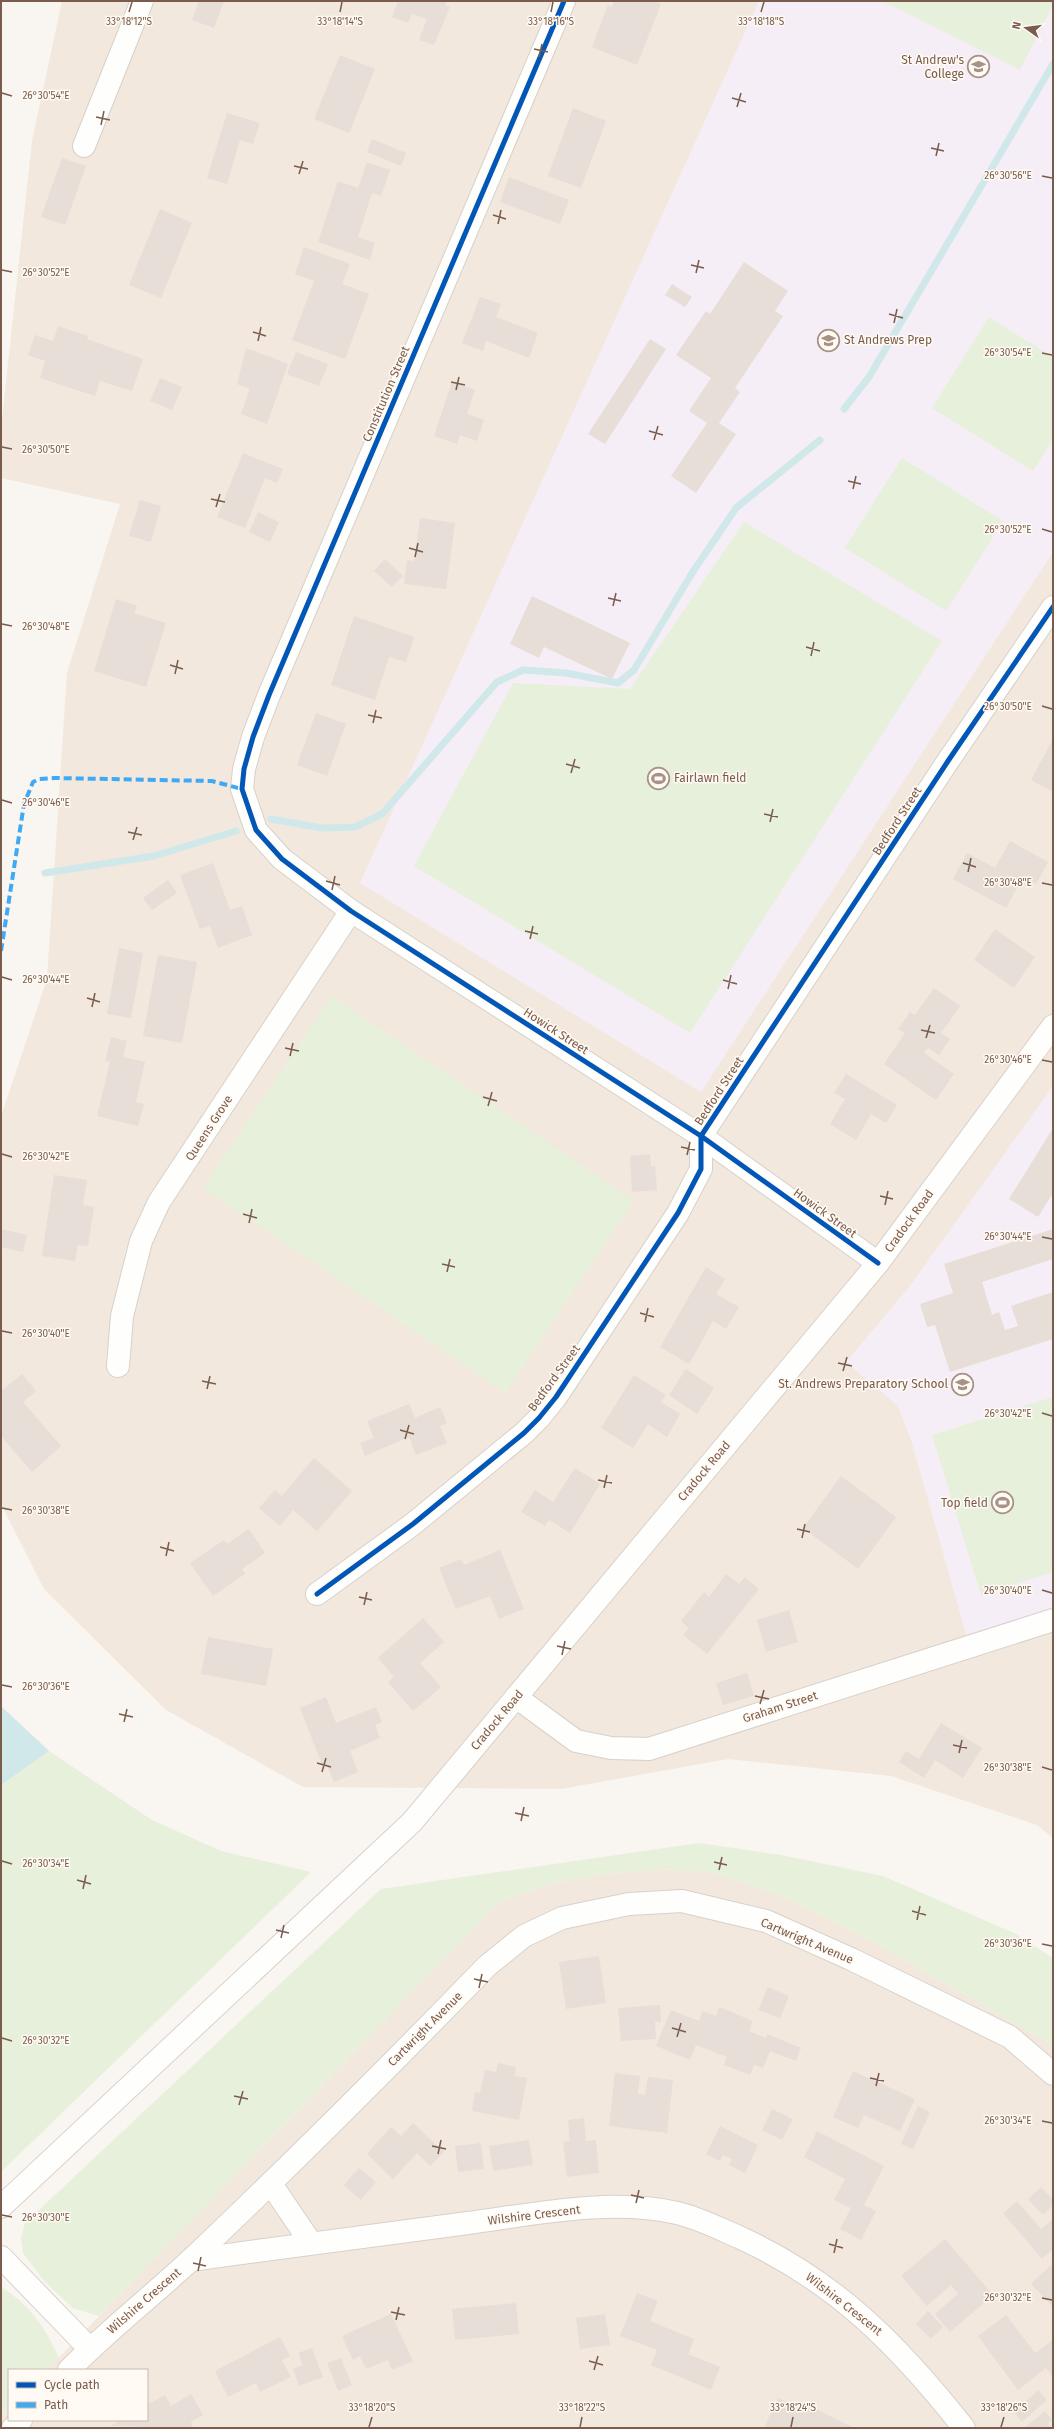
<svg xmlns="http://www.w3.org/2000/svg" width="1054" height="2429" font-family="'Fira Sans',sans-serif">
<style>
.residential{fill:#f2e8de}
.education{fill:#f6eef6}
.green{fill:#e7f0db}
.water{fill:#d0e8ea}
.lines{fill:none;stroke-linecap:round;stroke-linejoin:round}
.stream{stroke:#d0e8ea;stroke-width:7}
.building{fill:#e6ded7}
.minor-casing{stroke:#d7d1cb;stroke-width:24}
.secondary-casing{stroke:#d9d2cb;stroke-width:24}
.minor{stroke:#fefefd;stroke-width:22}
.secondary{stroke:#fefefd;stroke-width:22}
.quiet{stroke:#3fa9f5;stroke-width:4;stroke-dasharray:8 4;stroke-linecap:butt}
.cycleway-casing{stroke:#fffaf3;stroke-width:8}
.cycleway{stroke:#0057b8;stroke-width:5}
.ticks{fill:none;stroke:#7a5c4d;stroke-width:1.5}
.labels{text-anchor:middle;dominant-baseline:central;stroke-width:3;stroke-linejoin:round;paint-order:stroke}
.poi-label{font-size:12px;fill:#7a5c4d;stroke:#fffaf3;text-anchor:end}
.street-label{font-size:12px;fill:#7a5c4d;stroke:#fffaf3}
.ticks-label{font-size:10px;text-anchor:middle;fill:#7a5c4d;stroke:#fffaf3;stroke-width:3;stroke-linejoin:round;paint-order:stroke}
</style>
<rect width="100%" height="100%" fill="#f9f5f0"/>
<g class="residential">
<polygon points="62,1 1053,1 1053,1838 1037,1825 891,1776 728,1759 561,1789 303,1787 166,1710 44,1589 1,1504 1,1116 47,979 67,673 120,504 1,478 1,429 32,141"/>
<polygon points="657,1869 711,1872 783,1896 875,1943 1053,2045 1053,2428 1,2428 1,2418 9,2409 9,2420 147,2420 147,2370 47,2370 499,1902 549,1884 604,1874"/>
</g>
<g class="education">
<polygon points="759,1 1053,1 1053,552 701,1092 360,883"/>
<polygon points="1053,1086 1053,1612 967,1638 912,1443 898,1406 846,1362 910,1286"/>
</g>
<g class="green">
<polygon points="882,1 1053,1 1053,5 1020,70"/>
<polygon points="989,317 1053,357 1053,439 1033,471 932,408"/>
<polygon points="902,458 1003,521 946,611 845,548"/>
<polygon points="744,522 942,641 690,1033 414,866 513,683 630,689"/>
<polygon points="332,996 634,1201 505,1393 203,1188"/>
<polygon points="1053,1397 1053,1572 981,1595 932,1435"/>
<polygon points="49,1751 152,1820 221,1851 311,1872 1,2172 1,1785"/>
<polygon points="699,1843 781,1855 883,1876 1016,1934 1053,1958 1053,2045 875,1943 783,1896 711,1872 657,1869 604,1874 549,1884 499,1902 99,2316 73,2308 45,2282 23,2253 21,2238 25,2223 381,1889"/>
<path d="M1 2287C29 2304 46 2328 59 2358L47 2370H9V2409L1 2417Z"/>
</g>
<polygon class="water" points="1,1706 49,1751 1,1785"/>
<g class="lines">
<g class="stream">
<polyline points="844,409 869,377 1053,64"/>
<polyline points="271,819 322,828 355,827 382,814 497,682 523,670 566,673 618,683 634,670 692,573 736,508 820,440"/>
<polyline points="45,873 154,856 236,831"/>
</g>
</g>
<g class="building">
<polygon points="199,1 224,1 214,28 192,20"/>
<polygon points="398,1 447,1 445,6 450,7 434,45 419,40 427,19 412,14 408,23 392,17"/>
<polygon points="614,1 652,1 661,4 637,65 592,47 608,5 612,7"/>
<polygon points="340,55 375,69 349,133 314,119"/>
<polygon points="573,108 606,121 581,188 548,176"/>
<polygon points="227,113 260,123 253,144 240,140 227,184 207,178"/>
<polygon points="372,139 406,153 401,166 367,152"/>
<polygon points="62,158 86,166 65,225 41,217"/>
<polygon points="367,162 390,170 381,196 372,193 358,237 375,243 370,260 318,242 338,181 358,188"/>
<polygon points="509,177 569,200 560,224 500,202"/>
<polygon points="160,209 192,223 161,298 129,285"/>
<polygon points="304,247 350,264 342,284 369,294 345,359 292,340 314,281 295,274"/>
<polygon points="744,262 788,291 775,311 783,316 735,388 740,392 719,423 736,434 696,493 671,476 707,423 689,411 711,378 676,355 706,311 710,314"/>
<polygon points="672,284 692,297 685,307 665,295"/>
<polygon points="480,297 501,304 496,317 538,333 529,358 486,341 483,351 462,343"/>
<polygon points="58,326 88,336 87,339 143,359 132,391 100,381 95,396 40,378 45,361 28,355 35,335 53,341"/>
<polygon points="650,339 666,349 605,444 588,434"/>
<polygon points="246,348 288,364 267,424 241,414 250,389 237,384"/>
<polygon points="296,352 328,364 319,386 287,374"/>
<polygon points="160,378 182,387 172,410 150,401"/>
<polygon points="452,382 475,390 467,414 484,420 477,441 460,435 457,444 434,436"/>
<polygon points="243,453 283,469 277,483 265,478 245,528 217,517"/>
<polygon points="140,500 161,506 151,542 129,536"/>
<polygon points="258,512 279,522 270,542 249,532"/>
<polygon points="420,518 455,523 446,589 404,584 407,560 414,561"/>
<polygon points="385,559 403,576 392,587 374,571"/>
<polygon points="532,596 630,643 612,679 544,647 539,658 510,644"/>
<polygon points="116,599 137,606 134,613 166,623 146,687 94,671"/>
<polygon points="354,616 414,637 406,662 389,657 375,700 331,685"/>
<polygon points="316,713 346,724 327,776 297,765"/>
<polygon points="1053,739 1053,792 1031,780"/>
<polygon points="1010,841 1048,862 1036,884 1023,877 1006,908 953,879 967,853 995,868"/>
<polygon points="213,863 230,910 242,906 252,935 218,948 210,926 200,929 180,875"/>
<polygon points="168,880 177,893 152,910 143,898"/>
<polygon points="995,929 1035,957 1014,988 974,960"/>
<polygon points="119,948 143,953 131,1018 107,1014"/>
<polygon points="158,955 197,962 182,1043 143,1036"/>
<polygon points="934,988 960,1006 941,1033 950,1039 939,1055 928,1048 924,1053 954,1074 936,1100 884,1064 905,1033 898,1029 910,1012 915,1015"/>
<polygon points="111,1037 127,1041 123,1057 145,1062 136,1102 144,1104 138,1126 97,1116 110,1062 105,1061"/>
<polygon points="846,1074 897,1105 886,1123 871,1114 856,1140 830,1124 845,1099 834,1093"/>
<polygon points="1053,1128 1053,1193 1038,1217 1009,1199"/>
<polygon points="650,1154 651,1166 655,1166 657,1190 632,1192 630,1156"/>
<polygon points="54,1175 87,1180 83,1205 94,1207 88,1246 78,1245 75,1261 42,1256"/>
<polygon points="1,1229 27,1235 23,1252 1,1247"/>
<polygon points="1053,1229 1053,1259 982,1282 992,1315 999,1312 1005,1330 1018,1326 1011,1306 1053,1292 1053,1339 950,1372 935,1325 927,1327 920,1304 953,1293 944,1264"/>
<polygon points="706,1267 725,1279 716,1294 739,1307 726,1329 713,1321 689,1364 660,1347"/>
<polygon points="686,1369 714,1388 697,1414 669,1395"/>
<polygon points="22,1374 36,1391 23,1402 61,1446 32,1472 1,1436 1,1391"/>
<polygon points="634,1375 666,1395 661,1402 680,1414 667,1437 648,1424 633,1448 601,1428"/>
<polygon points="409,1404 415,1418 440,1407 447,1423 440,1426 447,1443 416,1455 409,1437 365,1456 360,1443 374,1438 367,1421"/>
<polygon points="314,1458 352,1491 317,1531 293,1510 280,1526 259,1508 275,1490 282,1496"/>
<polygon points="575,1468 600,1484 570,1533 549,1520 545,1526 521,1512 535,1490 553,1502"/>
<polygon points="841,1476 896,1517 858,1569 803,1528"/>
<polygon points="249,1529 265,1553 242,1569 245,1574 213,1596 190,1563 224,1540 227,1544"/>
<polygon points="500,1550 524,1609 499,1619 490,1596 456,1609 439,1568 461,1559 464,1565"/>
<polygon points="726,1574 739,1584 745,1577 759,1589 707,1654 683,1635 689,1628 681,1621 704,1592 709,1597"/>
<polygon points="789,1610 798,1642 766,1652 757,1620"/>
<polygon points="423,1618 444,1642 420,1663 441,1687 413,1711 388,1682 394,1677 378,1658"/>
<polygon points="208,1637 273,1649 266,1686 201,1674"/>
<polygon points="747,1673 754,1696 723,1705 716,1683"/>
<polygon points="326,1697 336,1723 376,1707 382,1722 375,1725 380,1738 350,1751 358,1772 334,1782 327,1765 323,1767 300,1708"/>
<polygon points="941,1723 982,1748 963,1778 935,1760 924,1778 899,1762 906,1751 919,1759"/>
<polygon points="599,1956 606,2003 566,2009 559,1962"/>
<polygon points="768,1987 789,1996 780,2018 758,2010"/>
<polygon points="660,2005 661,2022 655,2022 656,2039 621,2041 618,2008"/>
<polygon points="719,2007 753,2021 749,2031 766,2038 767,2034 801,2048 796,2061 770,2051 763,2068 754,2065 750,2075 724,2065 727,2057 696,2045 690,2060 656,2046 671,2010 699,2021 703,2011 716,2016"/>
<polygon points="498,2063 516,2067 515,2076 527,2078 519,2120 472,2111 475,2092 480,2093 485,2070 496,2072"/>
<polygon points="853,2071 915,2099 900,2131 864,2115 858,2128 833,2117"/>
<polygon points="615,2073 640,2076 638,2094 645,2095 648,2077 673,2080 667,2133 609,2126"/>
<polygon points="918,2106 930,2112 913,2149 901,2144"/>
<polygon points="772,2109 793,2119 782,2140 762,2130"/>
<polygon points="584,2118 586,2141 596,2140 599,2173 567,2177 563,2142 570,2141 568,2120"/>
<polygon points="413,2123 444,2152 430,2166 417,2153 393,2179 367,2154 391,2127 401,2136"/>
<polygon points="720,2126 758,2145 745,2173 729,2165 732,2159 723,2155 720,2161 706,2154"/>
<polygon points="817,2131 884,2166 864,2205 876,2211 861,2240 840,2229 851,2208 834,2200 845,2179 804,2157"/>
<polygon points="529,2140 533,2165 493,2171 489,2146"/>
<polygon points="481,2143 484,2169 458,2172 455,2146"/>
<polygon points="359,2168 376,2182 361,2200 344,2185"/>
<polygon points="1041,2187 1053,2200 1053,2205 1043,2215 1028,2199"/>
<polygon points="1017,2201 1041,2229 1053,2219 1053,2249 1042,2259 1003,2213"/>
<polygon points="945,2239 993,2295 950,2332 935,2314 958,2294 951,2285 927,2306 901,2276"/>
<polygon points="1051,2265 1053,2267 1053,2307 1031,2284"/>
<polygon points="637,2293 658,2301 650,2321 694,2339 688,2354 720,2367 711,2390 651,2365 657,2350 620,2336"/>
<polygon points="516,2303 519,2334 455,2340 452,2309"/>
<polygon points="928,2311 943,2327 931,2339 916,2324"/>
<polygon points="391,2314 413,2361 392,2370 388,2360 366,2369 360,2356 353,2360 342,2336"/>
<polygon points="605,2314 610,2345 580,2349 576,2318"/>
<polygon points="1006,2315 1035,2353 1053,2340 1053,2377 1046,2368 1018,2390 978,2336"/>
<polygon points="280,2337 290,2356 282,2360 291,2377 260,2392 256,2383 228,2397 215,2371"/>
<polygon points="312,2348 323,2377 299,2386 293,2369 303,2365 298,2353"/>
<polygon points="341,2358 352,2385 338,2391 327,2363"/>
<polygon points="1038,2390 1047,2400 1022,2422 1014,2412"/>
<polygon points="191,2394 203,2415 191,2422 193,2428 110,2426 121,2420 147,2420 147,2405 165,2395 171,2406"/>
<polygon points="778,2398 807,2412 810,2406 852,2427 764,2428"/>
<polygon points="1045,2411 1052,2420 1048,2424 1052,2428 1024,2428"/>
</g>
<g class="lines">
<defs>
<g id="minor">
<polyline points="564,1 269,695 253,737 244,769 242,789 256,830 282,859 351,911 701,1136 878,1263"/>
<polyline points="84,146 142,1"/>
<polyline points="118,1366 122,1316 141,1241 159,1202 351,911"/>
<polyline points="317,1594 413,1524 524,1433 539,1418 556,1397 678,1213 701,1169 701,1136 948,761 1053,607"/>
<polyline points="516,1697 576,1741 611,1748 649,1749 1053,1620"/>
<polyline points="271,2184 311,2243"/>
<polyline points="1,2257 90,2349"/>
<path d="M191 2260C283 2247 375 2235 468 2223 536 2214 609 2198 677 2213 699 2218 720 2229 741 2238 838 2283 899 2346 964 2428"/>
<path d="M69 2370C109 2329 155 2294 197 2254 296 2160 392 2064 487 1966L524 1936 562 1918 629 1904 682 1901 766 1921 851 1959 1010 2037 1053 2074"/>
<polyline points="13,2428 21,2420"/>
</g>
<polyline id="secondary" points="1,2207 412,1822 878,1263 1053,1026"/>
</defs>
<use href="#minor" class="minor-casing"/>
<use href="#secondary" class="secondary-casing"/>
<use href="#minor" class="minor"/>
<use href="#secondary" class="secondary"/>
<polyline class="quiet" points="1,951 24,804 33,782 39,779 54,778 212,781 242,789"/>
<defs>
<g id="cycleway">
<polyline points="564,1 269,695 253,737 244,769 242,789 256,830 282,859 351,911 701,1136 878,1263"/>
<polyline points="317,1594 413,1524 524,1433 539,1418 556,1397 678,1213 701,1169 701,1136 948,761 1053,607"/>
</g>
</defs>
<use href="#cycleway" class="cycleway-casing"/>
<use href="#cycleway" class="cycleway"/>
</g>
<path class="ticks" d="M129 12 132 2M340 12 342 2M551 12 553 2M761 12 764 2M534 49 548 52M539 57 542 44M2 93 12 96M732 98 746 102M737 107 741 93M96 117 110 120M101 125 104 111M931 148 944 151M936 156 939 143M294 166 308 169M299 174 303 161M1042 176 1052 178M493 215 506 219M498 224 501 210M691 265 704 268M2 270 12 272M696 273 699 260M889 314 903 318M894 323 897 309M253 332 266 336M258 341 261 327M1042 353 1052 355M451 382 465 385M456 390 459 377M649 431 663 435M654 440 658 426M2 447 12 449M848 481 861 484M853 489 856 476M211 499 225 502M216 507 220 494M1042 529 1052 532M409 548 423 552M415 557 418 543M608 598 621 601M613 606 616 593M2 624 12 626M806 647 820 651M811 656 814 642M170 665 183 669M175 674 178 660M1042 706 1052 709M368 715 382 718M373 723 376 710M566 764 580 768M571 773 575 759M2 800 12 803M764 814 778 817M770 822 773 809M128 832 142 835M133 840 137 827M963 863 976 867M968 872 971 858M326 881 340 885M1042 883 1052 885M332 890 335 876M525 931 538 934M530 939 533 926M2 977 12 980M723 980 737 984M728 989 731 975M87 998 100 1002M92 1007 95 993M921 1030 935 1033M926 1038 930 1025M285 1048 299 1051M290 1056 293 1043M1042 1060 1052 1062M483 1097 497 1101M488 1106 492 1092M681 1147 695 1150M2 1154 12 1157M687 1155 690 1142M880 1196 893 1199M885 1205 888 1191M243 1214 257 1218M249 1223 252 1209M1042 1237 1052 1239M442 1264 455 1267M447 1272 450 1259M640 1313 654 1317M645 1322 648 1308M2 1331 12 1333M838 1363 852 1366M843 1371 847 1357M202 1381 216 1384M207 1389 210 1376M1042 1413 1052 1416M400 1430 414 1434M405 1439 409 1425M598 1480 612 1483M604 1488 607 1475M2 1508 12 1510M797 1529 810 1532M802 1538 805 1524M160 1547 174 1551M166 1556 169 1542M1042 1590 1052 1593M359 1597 372 1600M364 1605 367 1592M557 1646 571 1649M562 1655 565 1641M2 1685 12 1687M755 1696 769 1699M760 1704 764 1690M119 1714 133 1717M124 1722 127 1709M953 1745 967 1748M959 1753 962 1740M317 1763 331 1767M1042 1767 1052 1770M322 1772 326 1758M515 1813 529 1816M521 1821 524 1807M2 1861 12 1864M714 1862 727 1865M719 1870 722 1857M77 1880 91 1884M83 1889 86 1875M912 1911 926 1915M917 1920 920 1906M276 1930 289 1933M281 1938 284 1925M1042 1944 1052 1946M474 1979 488 1982M479 1988 482 1974M672 2028 686 2032M677 2037 681 2023M2 2038 12 2041M870 2078 884 2081M876 2086 879 2073M234 2096 248 2099M239 2105 243 2091M1042 2121 1052 2123M432 2146 446 2149M438 2154 441 2140M631 2195 644 2198M636 2203 639 2190M2 2215 12 2217M829 2244 843 2248M834 2253 837 2239M193 2263 206 2266M198 2271 201 2257M1042 2298 1052 2300M391 2312 405 2315M396 2320 399 2307M589 2361 603 2365M594 2370 598 2356M369 2427 372 2417M580 2427 582 2417M791 2427 793 2417M1001 2427 1004 2417"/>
<defs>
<symbol id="school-ring" viewBox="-11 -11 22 22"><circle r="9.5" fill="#fffaf3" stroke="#a69286" stroke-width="1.5"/><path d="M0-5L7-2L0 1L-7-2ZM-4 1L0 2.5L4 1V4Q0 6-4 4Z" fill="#a69286"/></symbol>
<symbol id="stadium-ring" viewBox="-11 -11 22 22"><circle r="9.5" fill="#fffaf3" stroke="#a69286" stroke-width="1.5"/><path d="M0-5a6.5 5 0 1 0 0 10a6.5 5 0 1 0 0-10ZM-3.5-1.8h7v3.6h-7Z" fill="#a69286"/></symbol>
</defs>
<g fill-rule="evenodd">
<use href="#school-ring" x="966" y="54" width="25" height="25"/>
<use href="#school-ring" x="816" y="328" width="25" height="25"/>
<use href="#stadium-ring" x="646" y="766" width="25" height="25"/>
<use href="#school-ring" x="950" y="1372" width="25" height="25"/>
<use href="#stadium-ring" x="990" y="1490" width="25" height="25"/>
</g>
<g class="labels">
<g class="poi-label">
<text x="964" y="60">St Andrew's<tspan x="964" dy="14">College</tspan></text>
<text x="844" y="340" text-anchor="start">St Andrews Prep</text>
<text x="674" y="778" text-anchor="start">Fairlawn field</text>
<text x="948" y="1384">St. Andrews Preparatory School</text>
<text x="988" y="1503">Top field</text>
</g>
<g class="street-label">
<text transform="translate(386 394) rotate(-67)">Constitution Street</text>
<text transform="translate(897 821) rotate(-57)">Bedford Street</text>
<text transform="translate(556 1031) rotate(33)">Howick Street</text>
<text transform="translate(719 1091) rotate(-57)">Bedford Street</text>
<text transform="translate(209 1128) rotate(-57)">Queens Grove</text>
<text transform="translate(825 1213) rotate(36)">Howick Street</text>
<text transform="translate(909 1221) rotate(-54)">Cradock Road</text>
<text transform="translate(554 1378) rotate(-54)">Bedford Street</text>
<text transform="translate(704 1471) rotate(-50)">Cradock Road</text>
<text transform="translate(780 1707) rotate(-18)">Graham Street</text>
<text transform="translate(497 1720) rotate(-50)">Cradock Road</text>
<text transform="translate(807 1941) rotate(23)">Cartwright Avenue</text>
<text transform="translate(425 2029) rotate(-45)">Cartwright Avenue</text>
<text transform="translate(534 2215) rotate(-7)">Wilshire Crescent</text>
<text transform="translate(144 2301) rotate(-41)">Wilshire Crescent</text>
<text transform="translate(844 2304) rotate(38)">Wilshire Crescent</text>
</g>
</g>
<g class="ticks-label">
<text x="129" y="25">33°18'12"S</text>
<text x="340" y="25">33°18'14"S</text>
<text x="551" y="25">33°18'16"S</text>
<text x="761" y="25">33°18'18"S</text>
<text x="46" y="99">26°30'54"E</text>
<text x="1008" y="179">26°30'56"E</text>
<text x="46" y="276">26°30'52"E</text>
<text x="1008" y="356">26°30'54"E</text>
<text x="46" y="453">26°30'50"E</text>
<text x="1008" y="533">26°30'52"E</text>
<text x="46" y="630">26°30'48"E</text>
<text x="1008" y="710">26°30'50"E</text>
<text x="46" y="806">26°30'46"E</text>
<text x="1008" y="886">26°30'48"E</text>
<text x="46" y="983">26°30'44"E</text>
<text x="1008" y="1063">26°30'46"E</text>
<text x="46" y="1160">26°30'42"E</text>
<text x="1008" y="1240">26°30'44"E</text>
<text x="46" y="1337">26°30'40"E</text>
<text x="1008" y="1417">26°30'42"E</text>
<text x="46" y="1514">26°30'38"E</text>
<text x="1008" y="1594">26°30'40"E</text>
<text x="46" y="1690">26°30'36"E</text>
<text x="1008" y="1771">26°30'38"E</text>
<text x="46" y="1867">26°30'34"E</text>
<text x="1008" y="1947">26°30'36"E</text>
<text x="46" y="2044">26°30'32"E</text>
<text x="1008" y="2124">26°30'34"E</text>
<text x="46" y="2221">26°30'30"E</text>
<text x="1008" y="2301">26°30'32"E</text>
<text x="372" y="2411">33°18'20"S</text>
<text x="582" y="2411">33°18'22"S</text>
<text x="793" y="2411">33°18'24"S</text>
<text x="1004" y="2411">33°18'26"S</text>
</g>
<rect width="1054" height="2429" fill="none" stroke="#7a5c4d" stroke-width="4"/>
<rect x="8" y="2369" width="140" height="52" fill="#fffaf3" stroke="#cabbb1"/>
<rect x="16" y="2382" width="20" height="6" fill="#0057b8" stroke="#cabbb1"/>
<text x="44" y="2389" font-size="12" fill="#7a5c4d">Cycle path</text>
<rect x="16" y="2402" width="20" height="6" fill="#3fa9f5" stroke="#cabbb1"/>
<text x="44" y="2409" font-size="12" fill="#7a5c4d">Path</text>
<g transform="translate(1026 28) rotate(284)" stroke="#fffaf3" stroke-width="3" paint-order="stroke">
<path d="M0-3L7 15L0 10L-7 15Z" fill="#7a5c4d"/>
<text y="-6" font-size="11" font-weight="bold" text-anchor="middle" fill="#7a5c4d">N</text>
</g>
</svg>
